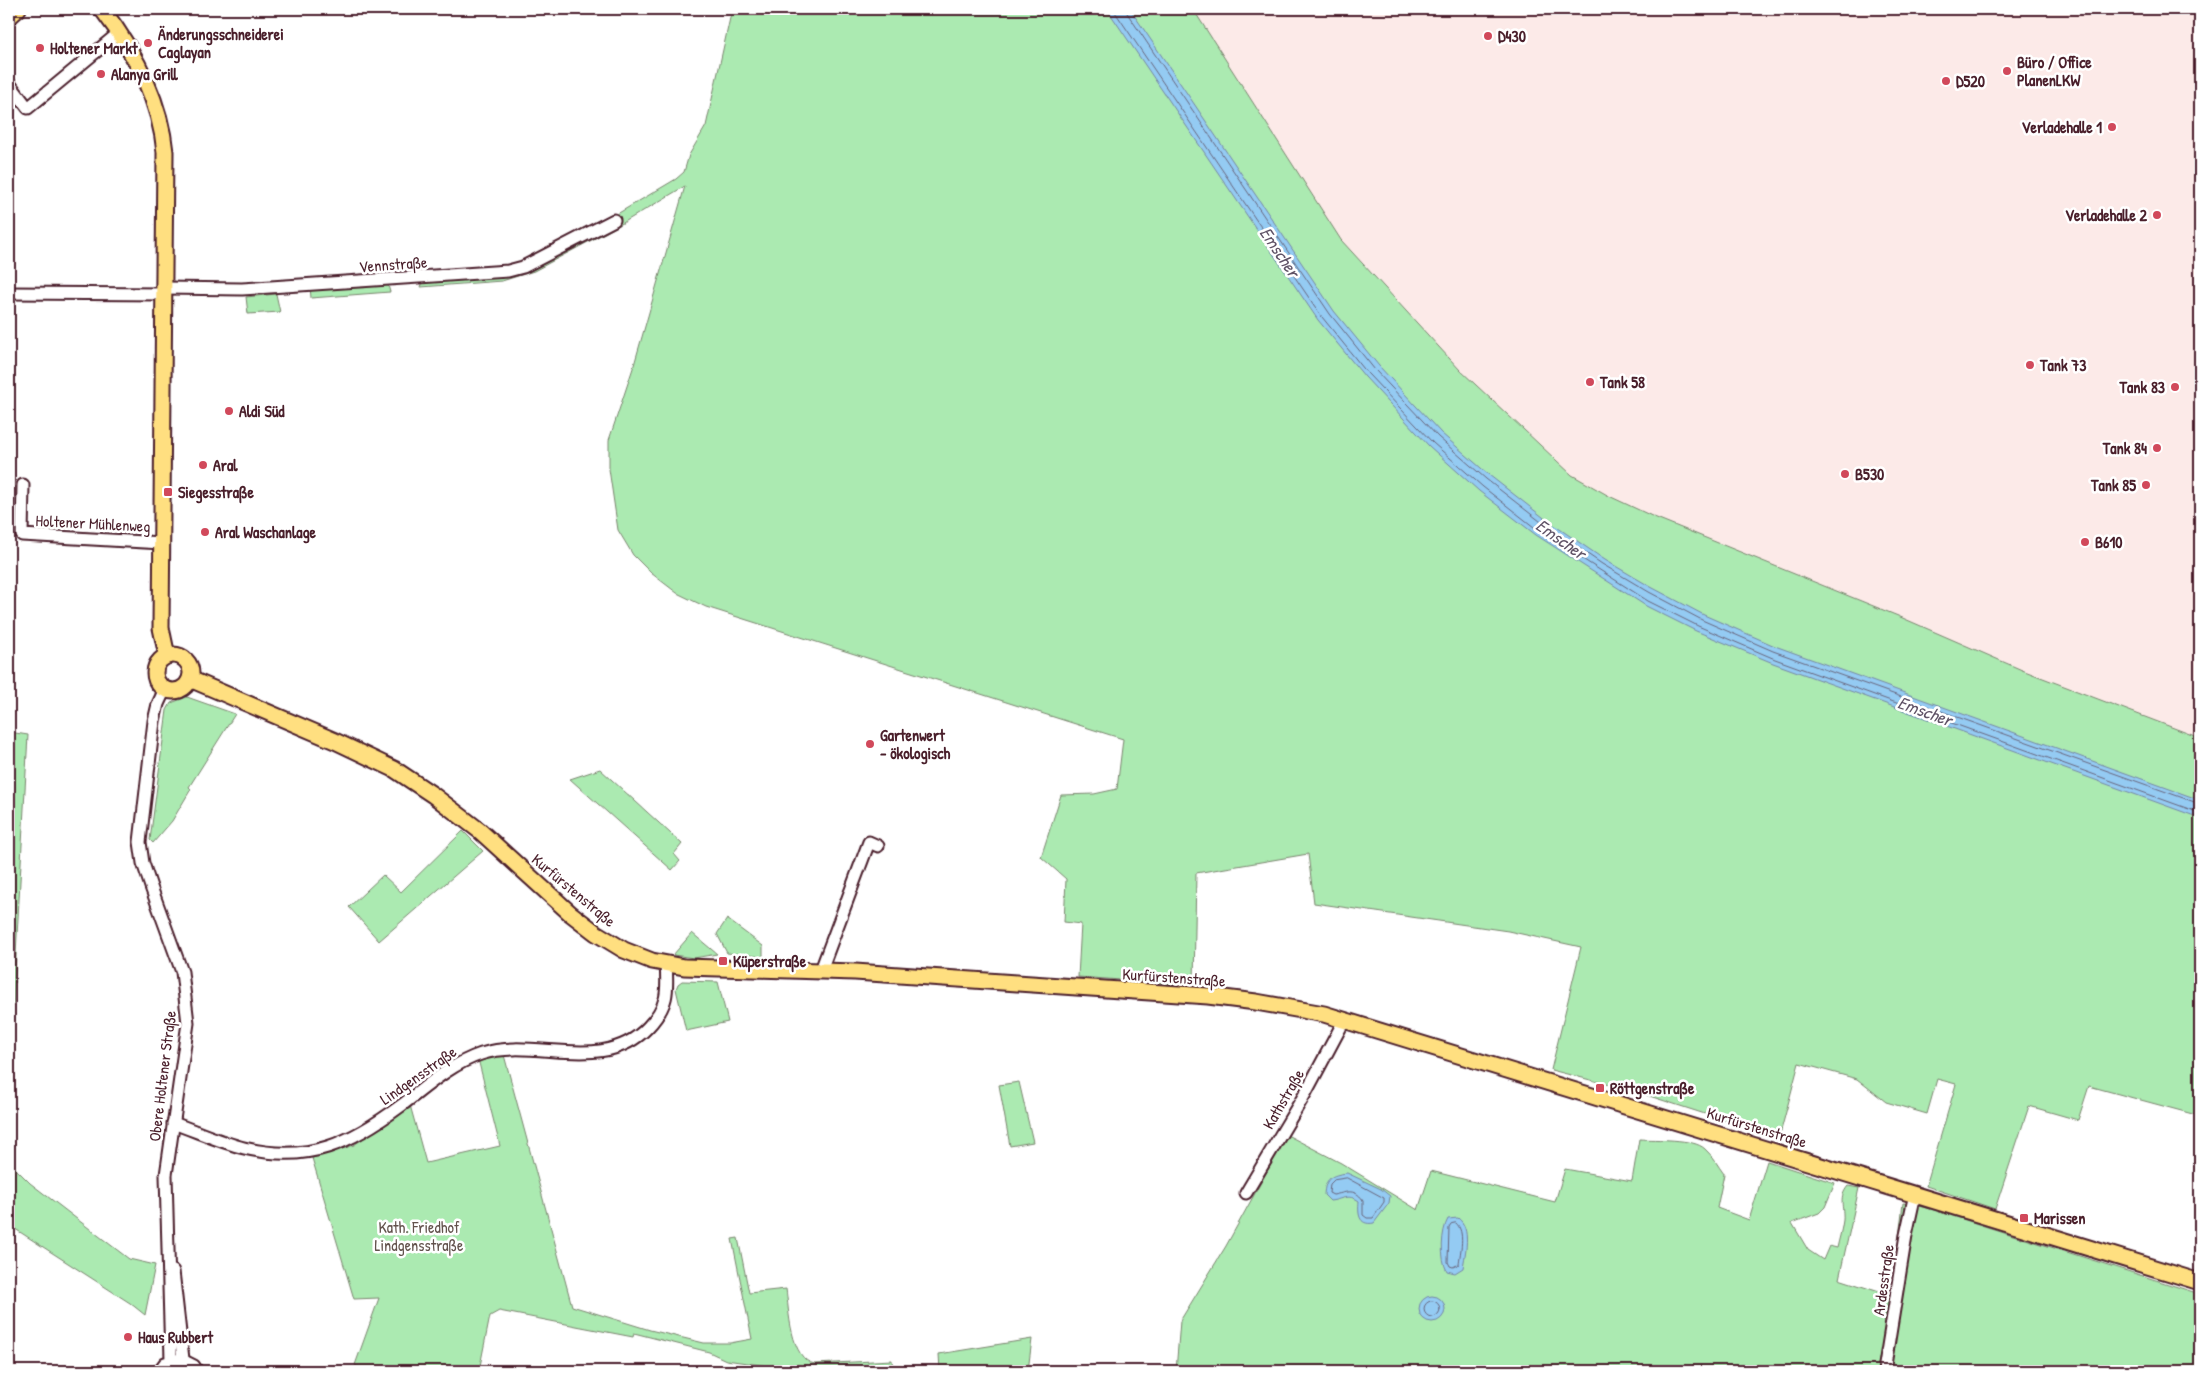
<svg xmlns="http://www.w3.org/2000/svg" width="2209" height="1380" font-family="'Patrick Hand',sans-serif">
<style>
.built{fill:#fceae8}
.green{fill:#abeab1;stroke:#7a846e}
.water{fill:#94cbf3;stroke:#7686a3}
.lines{fill:none;stroke-linecap:round;stroke-linejoin:round}
.shore{stroke:#68647b;stroke-width:1}
.minor-casing{stroke:#4a1f2b;stroke-width:15}
.major-casing{stroke:#4a1f2b;stroke-width:19}
.minor{stroke:#fff;stroke-width:11}
.major{stroke:#ffdf80;stroke-width:15}
.poi-dot{fill:#d1495b;stroke:#fff;stroke-width:2}
.labels{text-anchor:middle;dominant-baseline:central;stroke-width:5;stroke-linejoin:round;paint-order:stroke}
.poi-label{font-size:16px;font-weight:bold;fill:#4a1f2b;stroke:#fff;text-anchor:start}
.street-label{font-size:16px;fill:#4a1f2b;stroke:#fff}
.park-label{font-size:16px;fill:#62524c;stroke:#fff}
.water-label{font-size:18px;font-style:italic;fill:#605367;stroke:#fff}
</style>
<rect width="100%" height="100%" fill="#fff"/>
<filter id="ink" filterUnits="userSpaceOnUse"><feTurbulence type="fractalNoise" baseFrequency=".02" numOctaves="2"/><feDisplacementMap in="SourceGraphic" scale="10" xChannelSelector="R" yChannelSelector="G"/><feConvolveMatrix kernelMatrix="1 2 1 2 8 2 1 2 1" color-interpolation-filters="sRGB"/></filter>
<g filter="url(#ink)">
<polygon class="built" points="1193,9 2200,9 2200,738 2022,670 1898,616 1654,517 1609,496 1572,475 1460,370 1341,240"/>
<g class="green">
<polygon points="732,9 1193,9 1341,240 1460,370 1572,475 1609,496 1654,517 1898,616 2022,670 2200,738 2200,1116 2089,1086 2078,1120 2029,1106 1995,1209 1926,1186 1956,1084 1937,1079 1927,1114 1886,1102 1857,1079 1799,1063 1779,1138 1634,1091 1551,1070 1581,947 1508,931 1314,903 1308,854 1196,873 1194,985 1078,977 1081,924 1064,922 1066,879 1041,857 1061,795 1094,794 1117,789 1123,739 706,607 677,593 651,573 633,555 618,530 609,469 609,440 634,365 685,186 616,227 534,271 502,281 421,287 424,279 509,273 612,217 676,179 684,172 689,155 706,126"/>
<polygon points="387,282 390,292 311,298 310,287"/>
<polygon points="276,294 280,312 248,314 246,297"/>
<polygon points="187,697 235,714 189,787 191,789 172,821 153,843 150,840 167,710 171,703"/>
<polygon points="9,732 28,735 9,1083"/>
<polygon points="600,769 682,844 674,854 680,861 672,870 570,779"/>
<polygon points="463,831 483,851 379,941 349,907 383,875 401,892"/>
<polygon points="727,919 763,946 763,957 727,953 717,934"/>
<polygon points="692,933 717,954 694,958 673,955"/>
<polygon points="682,981 718,982 728,1022 686,1031 676,989 678,984"/>
<path d="M504 1055 572 1306 650 1330 704 1343H730L752 1339 732 1239 738 1238 749 1293 786 1289C789 1310 790 1360 815 1364L892 1360 893 1371H803L726 1360 709 1352 634 1333 633 1337 499 1311 490 1316 479 1371H365L355 1365 379 1298 354 1299 312 1158 354 1145 410 1105 426 1163 500 1146 478 1059Z"/>
<polygon points="1019,1082 1033,1142 1010,1146 999,1085"/>
<path d="M1287 1135 1341 1163 1418 1210 1431 1171 1555 1202 1565 1169 1632 1181 1639 1139C1655 1140 1694 1138 1705 1149 1713 1156 1718 1166 1724 1174L1717 1208 1749 1220 1767 1161 1835 1183 1825 1207 1819 1213 1792 1223 1808 1250 1823 1260 1829 1246 1837 1248C1839 1239 1842 1229 1843 1220 1844 1206 1838 1198 1848 1186L1859 1188 1839 1279 1892 1296 1903 1203 1924 1207 2200 1294V1371H1176L1180 1321 1226 1246Z"/>
<polygon points="9,1162 30,1183 129,1259 155,1265 145,1315 130,1303 9,1225"/>
<polygon points="1032,1339 1028,1371 940,1371 939,1354"/>
</g>
<g class="water">
<polygon points="1107,9 1130,9 1334,311 1379,366 1441,433 1489,475 1548,521 1605,560 1651,587 1704,615 1775,646 2200,800 2200,818 1773,663 1696,631 1646,606 1536,535 1479,491 1429,446 1365,377 1318,320"/>
<path d="M1347 1173 1381 1189 1390 1196 1389 1203 1374 1223C1358 1226 1358 1213 1359 1201 1348 1193 1341 1200 1330 1201L1324 1195C1325 1178 1331 1175 1347 1173Z"/>
<path d="M1458 1218C1472 1229 1465 1253 1463 1268L1455 1273 1447 1271C1440 1259 1441 1231 1448 1219Z"/>
<circle cx="1432" cy="1309" r="13"/>
</g>
<g class="lines">
<g class="shore">
<polyline points="1113,9 1322,317 1368,374 1433,443 1483,487 1539,531 1648,601 1698,626 1775,659 2200,813"/>
<polyline points="1126,9 1127,13 1330,314 1375,370 1438,437 1486,479 1545,525 1602,564 1649,592 1702,620 1773,651 2200,804"/>
<path d="M1347 1178 1384 1198V1202L1373 1218H1367L1363 1215V1200C1354 1187 1345 1193 1333 1195L1329 1193 1330 1184 1334 1180Z"/>
<path d="M1456 1223C1466 1232 1460 1252 1459 1264L1453 1267 1450 1266 1448 1262 1449 1227 1451 1224Z"/>
<circle cx="1432" cy="1309" r="8"/>
</g>
<defs>
<g id="minor">
<polyline points="9,83 28,108 120,32"/>
<polyline points="164,288 242,289 508,271 523,267 614,220"/>
<polyline points="9,293 164,294"/>
<polyline points="23,485 22,535 162,543"/>
<polyline points="165,689 158,704 154,721 140,842 143,863 151,887 182,972 188,1023 166,1175 171,1360"/>
<polyline points="821,970 869,842 878,846"/>
<path d="M173 1123C196 1131 220 1142 244 1148 309 1164 351 1143 402 1105 427 1086 451 1064 481 1054 535 1036 603 1075 648 1027 668 1006 668 992 666 964"/>
<polyline points="1246,1193 1305,1094 1345,1019"/>
<polyline points="173,1271 183,1359"/>
<polyline points="159,1371 165,1363 180,1359 194,1366 197,1371"/>
<polyline points="1884,1371 1906,1235 1915,1194"/>
</g>
<g id="major">
<path d="M102 9C134 51 160 99 165 152L161 628 167 656"/>
<polyline points="9,17 18,9"/>
<circle cx="173" cy="673" r="18"/>
<polyline points="190,679 335,741 394,769 433,795 480,831 570,913 596,933 624,950 652,961 684,967 855,972 1208,996 1256,1002 1324,1014 2200,1282"/>
</g>
</defs>
<use href="#minor" class="minor-casing"/>
<use href="#major" class="major-casing"/>
<use href="#minor" class="minor"/>
<use href="#major" class="major"/>
</g>
</g>
<g class="poi-dot">
<circle cx="1488" cy="36" r="5"/>
<circle cx="148" cy="43" r="5"/>
<circle cx="40" cy="48" r="5"/>
<circle cx="2007" cy="71" r="5"/>
<circle cx="101" cy="74" r="5"/>
<circle cx="1946" cy="81" r="5"/>
<circle cx="2112" cy="127" r="5"/>
<circle cx="2157" cy="215" r="5"/>
<circle cx="2030" cy="365" r="5"/>
<circle cx="1590" cy="382" r="5"/>
<circle cx="2175" cy="387" r="5"/>
<circle cx="229" cy="411" r="5"/>
<circle cx="2157" cy="448" r="5"/>
<circle cx="203" cy="465" r="5"/>
<circle cx="1845" cy="474" r="5"/>
<circle cx="2146" cy="485" r="5"/>
<rect x="163" y="487" width="10" height="10" rx="2.5"/>
<circle cx="205" cy="532" r="5"/>
<circle cx="2085" cy="542" r="5"/>
<circle cx="870" cy="744" r="5"/>
<rect x="718" y="956" width="10" height="10" rx="2.5"/>
<rect x="1595" y="1083" width="10" height="10" rx="2.5"/>
<rect x="2019" y="1213" width="10" height="10" rx="2.5"/>
<circle cx="128" cy="1337" r="5"/>
</g>
<g class="labels">
<g class="poi-label">
<text x="158" y="34">Änderungsschneiderei<tspan x="158" dy="18">Caglayan</tspan></text>
<text x="1498" y="36">D430</text>
<text x="50" y="48">Holtener Markt</text>
<text x="2017" y="62">Büro / Office<tspan x="2017" dy="18">PlanenLKW</tspan></text>
<text x="111" y="74">Alanya Grill</text>
<text x="1956" y="81">D520</text>
<text x="2102" y="127" text-anchor="end">Verladehalle 1</text>
<text x="2147" y="215" text-anchor="end">Verladehalle 2</text>
<text x="2040" y="365">Tank 73</text>
<text x="1600" y="382">Tank 58</text>
<text x="2165" y="387" text-anchor="end">Tank 83</text>
<text x="239" y="411">Aldi Süd</text>
<text x="2147" y="448" text-anchor="end">Tank 84</text>
<text x="213" y="465">Aral</text>
<text x="1855" y="474">B530</text>
<text x="2136" y="485" text-anchor="end">Tank 85</text>
<text x="178" y="492">Siegesstraße</text>
<text x="215" y="532">Aral Waschanlage</text>
<text x="2095" y="542">B610</text>
<text x="880" y="735">Gartenwert<tspan x="880" dy="18">- ökologisch</tspan></text>
<text x="733" y="961">Küperstraße</text>
<text x="1610" y="1088">Röttgenstraße</text>
<text x="2034" y="1218">Marissen</text>
<text x="138" y="1337">Haus Rubbert</text>
</g>
<g class="street-label">
<text transform="translate(393 264) rotate(-4)">Vennstraße</text>
<text transform="translate(93 523) rotate(3)">Holtener Mühlenweg</text>
<text transform="translate(574 890) rotate(40)">Kurfürstenstraße</text>
<text transform="translate(1174 977) rotate(4)">Kurfürstenstraße</text>
<text transform="translate(418 1075) rotate(-35)">Lindgensstraße</text>
<text transform="translate(162 1076) rotate(-83)">Obere Holtener Straße</text>
<text transform="translate(1283 1099) rotate(-60)">Kathstraße</text>
<text transform="translate(1757 1127) rotate(17)">Kurfürstenstraße</text>
<text transform="translate(1883 1280) rotate(-82)">Ardesstraße</text>
</g>
<g class="park-label">
<text x="419" y="1227">Kath. Friedhof<tspan x="419" dy="18">Lindgensstraße</tspan></text>
</g>
<g class="water-label">
<text transform="translate(1280 252) rotate(56)">Emscher</text>
<text transform="translate(1561 539) rotate(35)">Emscher</text>
<text transform="translate(1925 711) rotate(20)">Emscher</text>
</g>
</g>
<rect width="2209" height="1380" fill="none" stroke="#fff" stroke-width="30"/>
<rect x="15" y="15" width="2179" height="1350" fill="none" stroke="#4a1f2b" stroke-width="2" filter="url(#ink)"/>
</svg>
